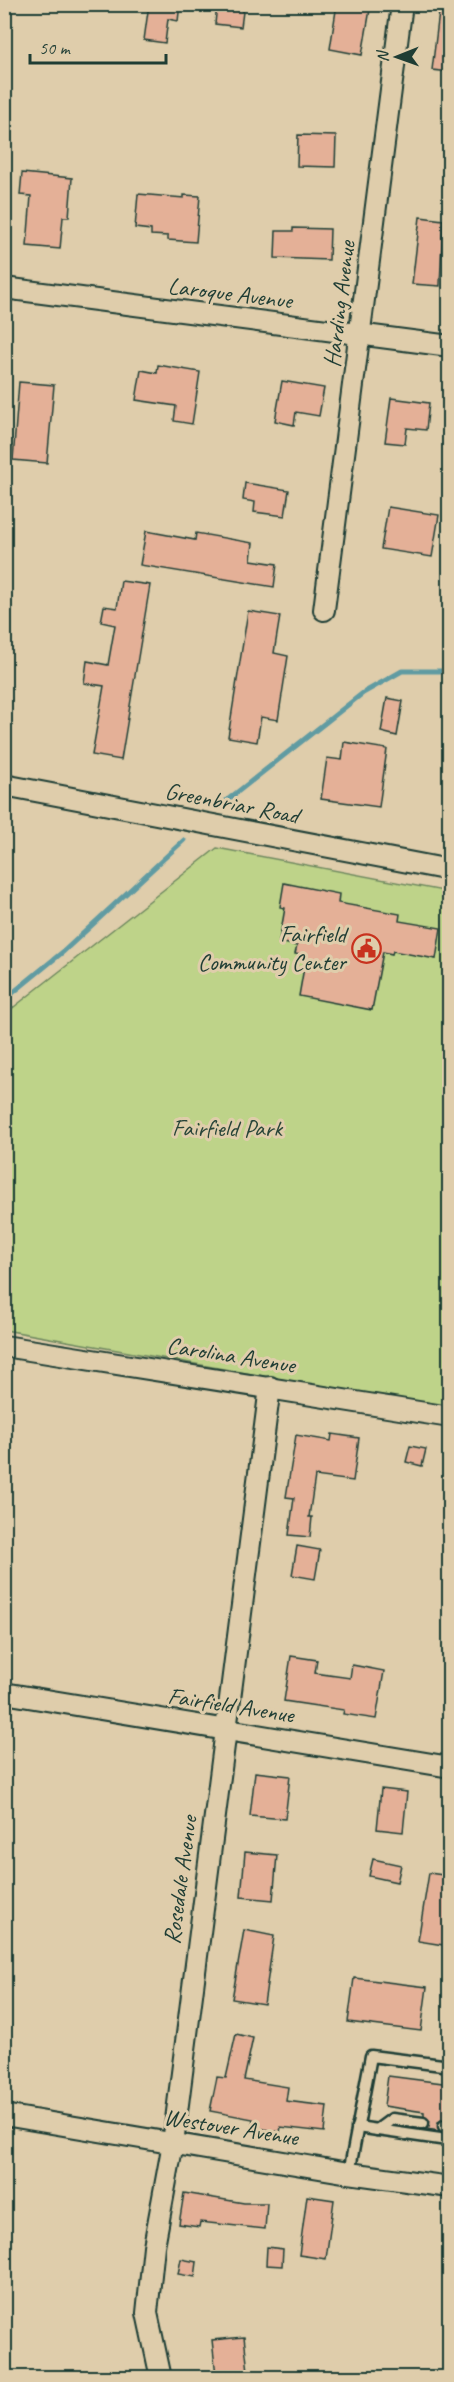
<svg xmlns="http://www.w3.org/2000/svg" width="454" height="2382" font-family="Caveat,sans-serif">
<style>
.green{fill:#bed389;stroke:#6e885e;stroke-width:1.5}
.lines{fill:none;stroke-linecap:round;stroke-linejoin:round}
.stream{stroke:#619ba2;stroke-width:5}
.building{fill:#e4b097;stroke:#1f3d34;stroke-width:1.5}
.service-casing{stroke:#1f3d34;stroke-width:15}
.minor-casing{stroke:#1f3d34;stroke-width:24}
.service{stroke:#dfcdab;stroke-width:10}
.minor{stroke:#dfcdab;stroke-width:20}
.labels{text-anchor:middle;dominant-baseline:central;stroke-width:6;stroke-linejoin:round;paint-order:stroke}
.street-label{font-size:24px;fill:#1f3d34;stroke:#dfcdab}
.poi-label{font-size:24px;fill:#1f3d34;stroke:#dfcdab;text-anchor:end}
.park-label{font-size:24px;fill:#274438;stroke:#dfcdab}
</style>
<rect width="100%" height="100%" fill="#dfcdab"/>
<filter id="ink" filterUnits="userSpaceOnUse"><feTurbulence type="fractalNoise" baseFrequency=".0167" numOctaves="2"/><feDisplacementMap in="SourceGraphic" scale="12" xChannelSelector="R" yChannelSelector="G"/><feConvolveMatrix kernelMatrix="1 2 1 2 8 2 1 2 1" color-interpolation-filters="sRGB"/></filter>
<g filter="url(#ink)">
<polygon class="green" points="217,848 449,892 449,1409 5,1330 5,1014"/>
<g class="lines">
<g class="stream">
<polyline points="221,805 363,693 402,671 450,671"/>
<polyline points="4,1000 64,951 184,840"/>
</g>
</g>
<g class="building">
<polygon points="149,4 180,4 178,21 168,19 165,43 144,40"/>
<polygon points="217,4 244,4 241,27 215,24"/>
<polygon points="337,4 371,4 362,55 330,49"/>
<polygon points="440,4 450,5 450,72 432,70"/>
<polygon points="298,135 336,136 335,167 297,166"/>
<polygon points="22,173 72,178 69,217 63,217 60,249 27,246 31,196 20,195"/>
<polygon points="138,194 184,198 184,195 200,196 196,242 168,240 168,236 151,235 151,230 135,228"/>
<polygon points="420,217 443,220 440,286 412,284"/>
<polygon points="293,228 330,229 329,260 275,258 276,231 293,231"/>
<polygon points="158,365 200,372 192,424 174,421 176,406 136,400 141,370 157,373"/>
<polygon points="282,381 324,388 319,416 296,412 294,425 275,421"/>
<polygon points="19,382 54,385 47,463 13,460"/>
<polygon points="391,398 429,403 426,430 407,428 405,444 385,442"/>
<polygon points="245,483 289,490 285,516 254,512 255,502 243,500"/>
<polygon points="388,507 439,515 432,557 381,549"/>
<polygon points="146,531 195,540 196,533 253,543 251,560 277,564 274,587 140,565"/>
<polygon points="121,581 150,585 121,760 92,755 104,686 84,683 87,661 108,665 115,625 101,622 104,606 117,608"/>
<polygon points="248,611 280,616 274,653 288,656 278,720 261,717 257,742 228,737"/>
<polygon points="387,698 403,701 397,736 381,732"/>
<polygon points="344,742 387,749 379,807 321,799 327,758 342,760"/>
<polygon points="284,883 339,894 338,903 400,914 399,921 441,928 436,959 393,951 392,954 383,952 372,1010 299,996 306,956 295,954 297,946 279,942 285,908 280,907"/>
<polygon points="332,1434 359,1438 353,1481 315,1476 309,1517 312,1517 310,1537 289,1535 294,1498 286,1497 296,1435 331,1441"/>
<polygon points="410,1446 426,1449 422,1466 406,1462"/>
<polygon points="297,1546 320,1550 315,1579 292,1575"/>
<polygon points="291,1656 317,1660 315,1673 350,1678 352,1665 384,1671 376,1719 343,1714 344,1710 284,1701"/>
<polygon points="255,1772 290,1776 285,1819 250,1816"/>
<polygon points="381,1789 407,1792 403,1832 377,1829"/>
<polygon points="245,1852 277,1855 273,1900 241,1897"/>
<polygon points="373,1859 401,1865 397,1882 369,1876"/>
<polygon points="429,1873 450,1876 450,1946 418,1941"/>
<polygon points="244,1930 274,1936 264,2004 232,1999"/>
<polygon points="354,1978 427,1987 421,2031 348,2022"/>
<polygon points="236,2034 253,2038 244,2080 288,2087 286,2101 327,2106 324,2132 281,2127 280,2132 252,2127 253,2119 210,2111 217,2077 226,2078"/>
<polygon points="388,2076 450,2084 450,2116 446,2115 445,2119 438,2122 439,2131 427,2129 430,2121 424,2116 424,2112 384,2106"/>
<polygon points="184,2193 244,2203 267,2203 265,2229 200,2222 199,2227 179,2224"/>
<polygon points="307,2196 334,2200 326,2259 299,2255"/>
<polygon points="267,2247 283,2249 282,2266 266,2265"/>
<polygon points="181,2259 197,2262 195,2277 178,2274"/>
<polygon points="244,2337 248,2371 216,2375 212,2340"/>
</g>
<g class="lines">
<defs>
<g id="service">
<polyline points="444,2126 450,2127"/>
<polyline points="357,2127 447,2140 450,2138"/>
<polyline points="377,2130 392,2119 423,2123"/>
<polyline points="349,2173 371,2056 450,2066"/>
</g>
<g id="minor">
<polyline points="4,288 450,346"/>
<polyline points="324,610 402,4"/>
<polyline points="4,785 450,870"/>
<polyline points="4,1346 450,1417"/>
<polyline points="4,1693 450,1767"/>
<polyline points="4,2115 349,2173 450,2187"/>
<polyline points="161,2378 147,2313 154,2246 173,2143 270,1387"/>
</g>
</defs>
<use href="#service" class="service-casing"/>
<use href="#minor" class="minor-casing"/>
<use href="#service" class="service"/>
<use href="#minor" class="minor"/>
</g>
</g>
<defs>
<symbol id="civic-ring" viewBox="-11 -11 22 22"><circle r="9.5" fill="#dfcdab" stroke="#c8321e" stroke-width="1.5"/><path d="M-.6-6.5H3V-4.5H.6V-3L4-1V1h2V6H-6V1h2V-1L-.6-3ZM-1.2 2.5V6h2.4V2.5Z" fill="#c8321e"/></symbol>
</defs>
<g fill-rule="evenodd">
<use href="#civic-ring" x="350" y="932" width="33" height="33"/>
</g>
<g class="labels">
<g class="street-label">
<text transform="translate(230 293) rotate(7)">Laroque Avenue</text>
<text transform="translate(339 304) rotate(-83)">Harding Avenue</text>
<text transform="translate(232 803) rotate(11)">Greenbriar Road</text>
<text transform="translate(231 1355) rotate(9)">Carolina Avenue</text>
<text transform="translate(231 1705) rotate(9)">Fairfield Avenue</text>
<text transform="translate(180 1880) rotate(-82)">Rosedale Avenue</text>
<text transform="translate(231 2127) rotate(9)">Westover Avenue</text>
</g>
<g class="poi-label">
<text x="346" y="934">Fairfield<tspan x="346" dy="28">Community Center</tspan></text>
</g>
<g class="park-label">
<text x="227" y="1128">Fairfield Park</text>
</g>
</g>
<rect width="454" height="2382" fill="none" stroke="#dfcdab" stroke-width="24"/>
<rect x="12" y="12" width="430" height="2358" fill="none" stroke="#1f3d34" stroke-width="2" filter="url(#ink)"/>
<g transform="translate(397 57) rotate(269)" stroke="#dfcdab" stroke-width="4.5" paint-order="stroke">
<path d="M0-4.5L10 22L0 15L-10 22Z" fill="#1f3d34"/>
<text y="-9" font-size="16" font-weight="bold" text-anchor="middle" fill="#1f3d34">N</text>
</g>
<path d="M30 54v9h136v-9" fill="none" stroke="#1f3d34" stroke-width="3"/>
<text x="39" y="54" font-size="18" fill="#1f3d34" stroke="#dfcdab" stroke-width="4.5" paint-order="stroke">50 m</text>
</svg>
